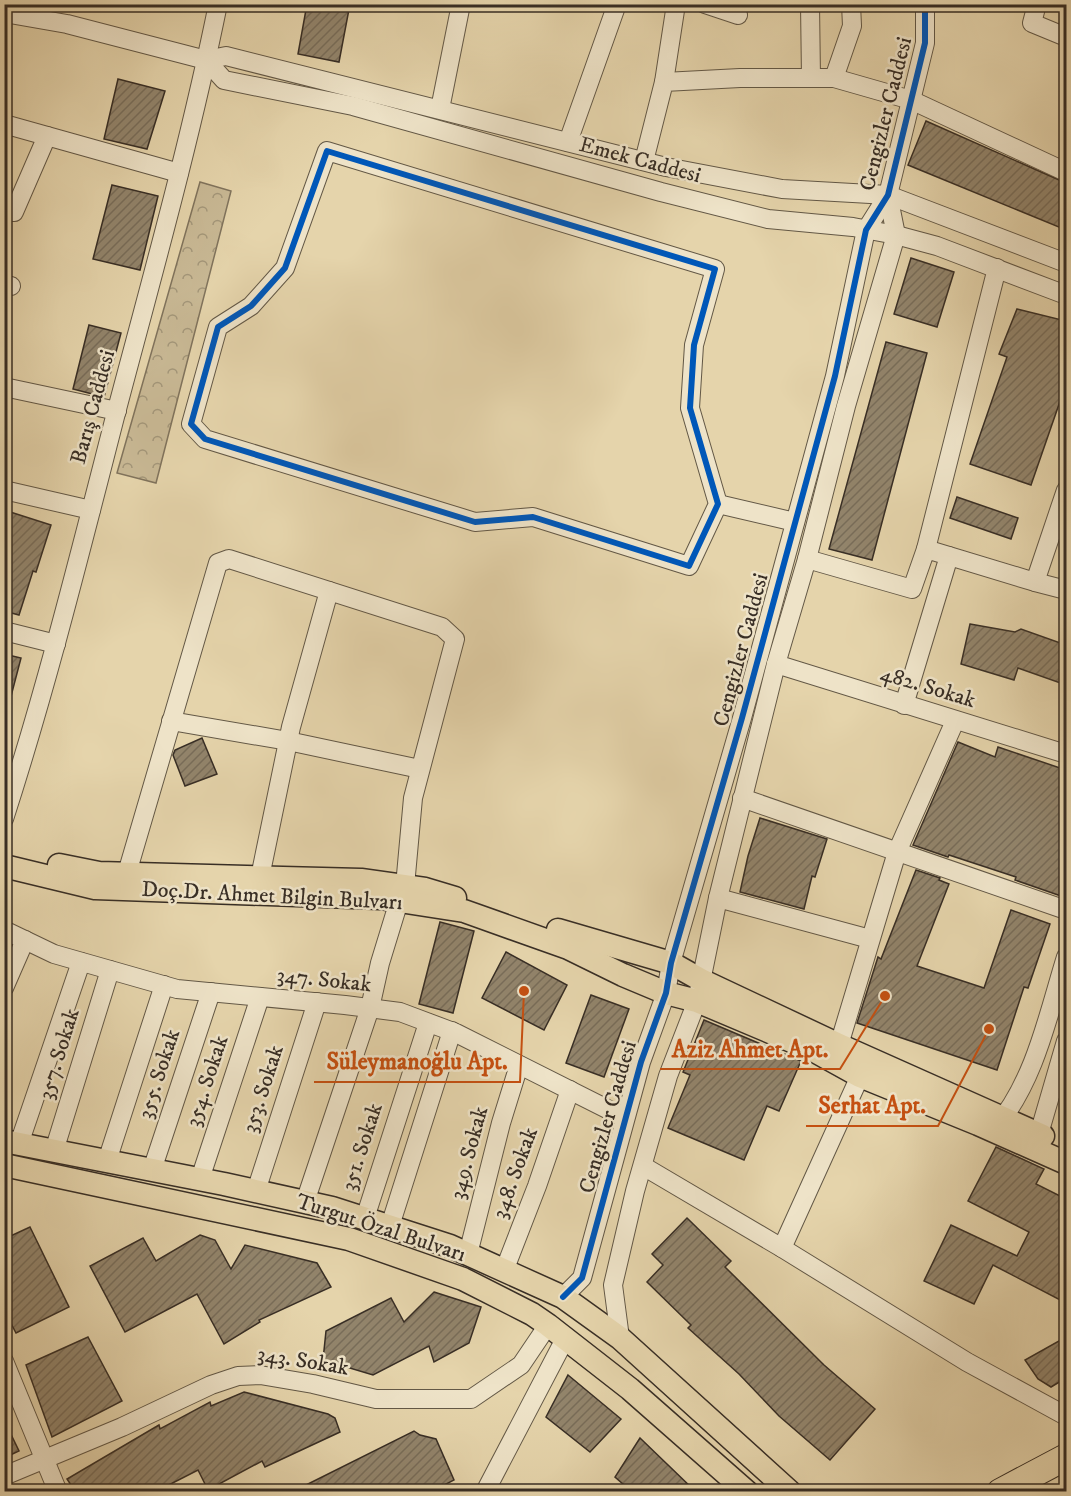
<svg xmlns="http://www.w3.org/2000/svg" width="1071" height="1496" font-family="'IM FELL DW Pica',serif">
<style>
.park{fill:url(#park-crowns);stroke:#80735c;stroke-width:1.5}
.building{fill:url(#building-hatch);stroke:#382e25;stroke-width:1.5}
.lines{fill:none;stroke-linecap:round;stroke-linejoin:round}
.minor-casing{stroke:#635846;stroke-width:20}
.major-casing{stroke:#382e25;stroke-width:25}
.highway-casing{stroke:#382e25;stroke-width:28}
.minor{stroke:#eee3c8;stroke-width:18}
.major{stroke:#e5d4ab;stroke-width:22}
.highway{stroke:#e5d4ab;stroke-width:26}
.cycleway-casing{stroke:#eee3c8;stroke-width:10}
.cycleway{stroke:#0057b8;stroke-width:6}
.labels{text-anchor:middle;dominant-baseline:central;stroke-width:5;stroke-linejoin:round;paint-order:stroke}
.street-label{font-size:22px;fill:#382e25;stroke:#eee3c8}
.leader{fill:none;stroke:#c55011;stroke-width:2}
.callout-dot{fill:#c55011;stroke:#eee3c8;stroke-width:2}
.callout-label{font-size:24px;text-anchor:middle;font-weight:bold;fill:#c55011;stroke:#eee3c8;stroke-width:5;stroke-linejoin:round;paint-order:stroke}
</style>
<defs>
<pattern id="park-crowns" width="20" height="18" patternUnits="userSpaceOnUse" patternTransform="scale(1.5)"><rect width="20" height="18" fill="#c8b894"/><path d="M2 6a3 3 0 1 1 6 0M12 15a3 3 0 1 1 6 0" fill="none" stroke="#a39679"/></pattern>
<pattern id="building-hatch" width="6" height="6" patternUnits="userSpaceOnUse" patternTransform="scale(1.5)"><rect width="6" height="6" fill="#92846b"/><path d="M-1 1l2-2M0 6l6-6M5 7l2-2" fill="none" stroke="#786c58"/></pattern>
</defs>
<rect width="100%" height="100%" fill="#e5d4ab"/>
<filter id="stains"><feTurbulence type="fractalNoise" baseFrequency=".00333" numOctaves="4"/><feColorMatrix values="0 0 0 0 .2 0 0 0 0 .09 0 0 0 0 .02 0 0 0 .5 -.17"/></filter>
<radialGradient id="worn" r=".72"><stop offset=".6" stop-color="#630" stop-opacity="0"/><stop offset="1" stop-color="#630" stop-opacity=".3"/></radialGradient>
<polygon class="park" points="200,182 231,191 156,483 117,473"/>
<g class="building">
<polygon points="307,4 350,4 339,62 298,54"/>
<polygon points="118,79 165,91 147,149 104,139"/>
<polygon points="926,121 1066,183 1066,230 908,165"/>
<polygon points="112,185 158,196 140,270 93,259"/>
<polygon points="911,258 954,272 937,327 894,314"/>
<polygon points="1017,309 1066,321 1066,384 1031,485 970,464 1007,357 999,354"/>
<polygon points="89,325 121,333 104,397 73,389"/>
<polygon points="886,342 927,353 872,560 829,549"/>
<polygon points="957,497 1018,518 1011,539 950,518"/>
<polygon points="4,510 51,525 36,572 33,571 19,615 4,611"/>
<polygon points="970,624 1015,632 1021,629 1066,645 1066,685 1018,668 1014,680 961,664"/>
<polygon points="4,654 21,658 9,704 4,703"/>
<polygon points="202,738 217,774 185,786 173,755 175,750"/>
<polygon points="958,742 995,757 998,747 1066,770 1066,880 1061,896 1015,880 1016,877 949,855 948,857 913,845"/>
<polygon points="760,818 827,839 815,877 812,876 804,909 740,892 748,856"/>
<polygon points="916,870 940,878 939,880 949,884 917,966 984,988 1011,910 1050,924 1028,988 1024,987 997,1070 857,1023 878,957 881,959"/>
<polygon points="440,922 474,931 453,1013 419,1004"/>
<polygon points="506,952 567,985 544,1030 482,998"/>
<polygon points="591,995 629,1009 604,1077 566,1063"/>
<polygon points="704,1020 801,1061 779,1111 767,1106 744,1160 668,1128 690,1075 683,1072"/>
<polygon points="996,1147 1044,1169 1036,1184 1066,1199 1066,1303 993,1265 974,1304 924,1281 951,1225 1017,1256 1029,1232 968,1201"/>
<polygon points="687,1218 731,1261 725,1267 824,1365 875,1409 830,1460 779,1416 739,1374 688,1328 691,1325 647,1282 663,1265 652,1254"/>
<polygon points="30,1227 69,1307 16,1333 4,1310 4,1239"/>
<polygon points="200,1235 215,1240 231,1269 245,1245 317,1263 331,1287 259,1320 260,1322 224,1344 197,1294 125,1332 90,1266 143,1238 156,1261"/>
<polygon points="434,1292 481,1307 469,1343 434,1362 429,1346 373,1375 323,1360 326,1331 391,1298 404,1322"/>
<polygon points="88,1337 122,1401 52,1437 26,1365"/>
<polygon points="1066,1337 1066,1378 1051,1387 1038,1379 1025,1360"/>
<polygon points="568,1375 621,1419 590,1452 546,1417"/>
<polygon points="244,1392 328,1414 335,1418 340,1432 265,1467 262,1461 208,1490 198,1470 157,1491 75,1491 67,1479 159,1425 160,1429 210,1402 211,1406"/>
<polygon points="4,1420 19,1451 4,1458"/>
<polygon points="414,1431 420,1435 436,1439 454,1480 433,1491 294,1491"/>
<polygon points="640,1438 695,1491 631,1491 615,1477"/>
</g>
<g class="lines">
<defs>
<g id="minor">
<polyline points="705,4 738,15"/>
<polyline points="810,4 811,78"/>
<polyline points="1037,4 1032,23 1066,37"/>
<polyline points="4,13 67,24 206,60 226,56 666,167 782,189 888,195 1066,263"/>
<polyline points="206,60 224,80 353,106 661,192 768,219 853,227 896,235 937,246 1066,295"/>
<polyline points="834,78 852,26 851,4"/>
<polyline points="664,82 676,4"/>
<polyline points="440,109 461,4"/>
<polyline points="4,124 179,173"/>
<polyline points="568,142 617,4"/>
<polygon points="327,151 715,269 694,345 690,408 718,504 689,566 533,517 475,522 205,439 191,424 218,327 251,306 285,268"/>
<polyline points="644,161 664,82 740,78 834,78 911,100 1066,172"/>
<polyline points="4,211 14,212 47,136"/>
<polyline points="4,285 11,286"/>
<polyline points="4,387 117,411"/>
<polyline points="4,490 91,510"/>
<polyline points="718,504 795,522"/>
<polyline points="926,549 997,268"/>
<polyline points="807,559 912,589 926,549 1035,582 1066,490"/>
<polyline points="1035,582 1066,590"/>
<polyline points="4,631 56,644"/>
<polyline points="776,664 1066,754"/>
<polyline points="904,705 949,556"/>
<polyline points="171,721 288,741 420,769"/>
<polyline points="742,798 1066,910"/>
<path d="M4 819C47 686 81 549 116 413 152 277 190 142 218 4"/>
<polyline points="127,873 218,563 229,559 442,627 455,639 413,798 405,886"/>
<polyline points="260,877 291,727 329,591"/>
<polyline points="718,898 870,939"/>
<polyline points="4,930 54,954 177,989 345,1005 400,1012 456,1033 625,1118"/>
<polyline points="4,988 25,940"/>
<polyline points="839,1045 897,852 955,721"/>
<path d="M995 1128C1035 1081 1048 1015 1066 957"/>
<polyline points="19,1144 81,962"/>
<polyline points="1031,1145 1039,1134 1066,1041"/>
<polyline points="54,1151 110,970"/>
<polyline points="107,1161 164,985"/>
<polyline points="643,1166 782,1248 967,1362 1066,1416"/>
<polyline points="152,1170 211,992"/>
<polyline points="200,1179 260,997"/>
<polyline points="256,1191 317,1002"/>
<polyline points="305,1202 370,1008 380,963 399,901"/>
<polyline points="365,1218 428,1023"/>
<polyline points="390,1226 452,1031"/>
<polyline points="782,1248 860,1076"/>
<polyline points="468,1254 501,1123 519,1065"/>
<polyline points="504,1271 537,1186 570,1090"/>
<polyline points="563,1297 582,1278 641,1062 666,993 671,963 742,718 835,376 866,230 888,195 925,43 925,4"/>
<polyline points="620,1338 613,1285 635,1191 668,1076 697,1001 718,898 776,664 807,559 846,406 896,235 888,195"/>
<polyline points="4,1361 58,1492"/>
<polyline points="4,1476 122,1427 211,1385 238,1376 260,1375 313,1384 376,1399 471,1399 521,1365 548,1325"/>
<polyline points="485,1492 565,1339"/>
</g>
<g id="major">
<polyline points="59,865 99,873 361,880 425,889 455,898"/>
<polyline points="4,866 95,888 380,898 464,911 568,948 623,975 666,993 697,1001 813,1050 860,1076 978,1124 1066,1163"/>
<polyline points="558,930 671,963 703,981 839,1045 1043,1136"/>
<polyline points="4,1141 224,1184 332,1208 450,1246 563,1297 620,1338 790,1492"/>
<polyline points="4,1165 349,1239 463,1279 532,1314 548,1325 630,1389 747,1492"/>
</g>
<polyline id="highway" points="1000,1492 1066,1457"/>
</defs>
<use href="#minor" class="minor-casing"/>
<use href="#major" class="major-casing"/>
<use href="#highway" class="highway-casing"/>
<use href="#minor" class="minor"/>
<use href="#major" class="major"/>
<use href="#highway" class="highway"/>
<defs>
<g id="cycleway">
<polygon points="327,151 715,269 694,345 690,408 718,504 689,566 533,517 475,522 205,439 191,424 218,327 251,306 285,268"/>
<polyline points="563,1297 582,1278 641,1062 666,993 671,963 742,718 835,376 866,230 888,195 925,43 925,4"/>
</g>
</defs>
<use href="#cycleway" class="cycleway-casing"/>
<use href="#cycleway" class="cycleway"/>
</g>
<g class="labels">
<g class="street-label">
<text transform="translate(886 114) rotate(-76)">Cengizler Caddesi</text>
<text transform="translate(640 160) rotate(15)">Emek Caddesi</text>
<text transform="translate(93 407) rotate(-75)">Barış Caddesi</text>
<text transform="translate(741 650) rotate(-75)">Cengizler Caddesi</text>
<text transform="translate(928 687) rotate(17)">482. Sokak</text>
<text transform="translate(272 896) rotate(3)">Doç.Dr. Ahmet Bilgin Bulvarı</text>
<text transform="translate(324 980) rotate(6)">347. Sokak</text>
<text transform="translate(59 1054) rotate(-73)">357. Sokak</text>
<text transform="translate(159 1074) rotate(-72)">355. Sokak</text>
<text transform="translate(207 1081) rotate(-72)">354. Sokak</text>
<text transform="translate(263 1089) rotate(-72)">353. Sokak</text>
<text transform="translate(608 1117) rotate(-74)">Cengizler Caddesi</text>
<text transform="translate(362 1147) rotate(-72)">351. Sokak</text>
<text transform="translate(469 1153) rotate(-75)">349. Sokak</text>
<text transform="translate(515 1173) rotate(-70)">348. Sokak</text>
<text transform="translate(381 1228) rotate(18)">Turgut Özal Bulvarı</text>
<text transform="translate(303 1361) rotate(9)">343. Sokak</text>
</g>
</g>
<path class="leader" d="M885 996L840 1069H660M524 991L520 1082H314M989 1029L938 1126H806"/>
<g class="callout-dot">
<circle cx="885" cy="996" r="6"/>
<circle cx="524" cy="991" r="6"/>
<circle cx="989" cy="1029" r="6"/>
</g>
<g class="callout-label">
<text x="750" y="1057">Aziz Ahmet Apt.</text>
<text x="417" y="1069">Süleymanoğlu Apt.</text>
<text x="872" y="1113">Serhat Apt.</text>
</g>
<rect width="1071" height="1496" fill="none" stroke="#e5d4ab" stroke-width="24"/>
<rect x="6" y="6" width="1059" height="1484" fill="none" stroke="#382e25" stroke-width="3"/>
<rect x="12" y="12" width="1047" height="1472" fill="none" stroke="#382e25" stroke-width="1.5"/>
<rect width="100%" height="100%" filter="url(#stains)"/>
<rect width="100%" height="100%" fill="url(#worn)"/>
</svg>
